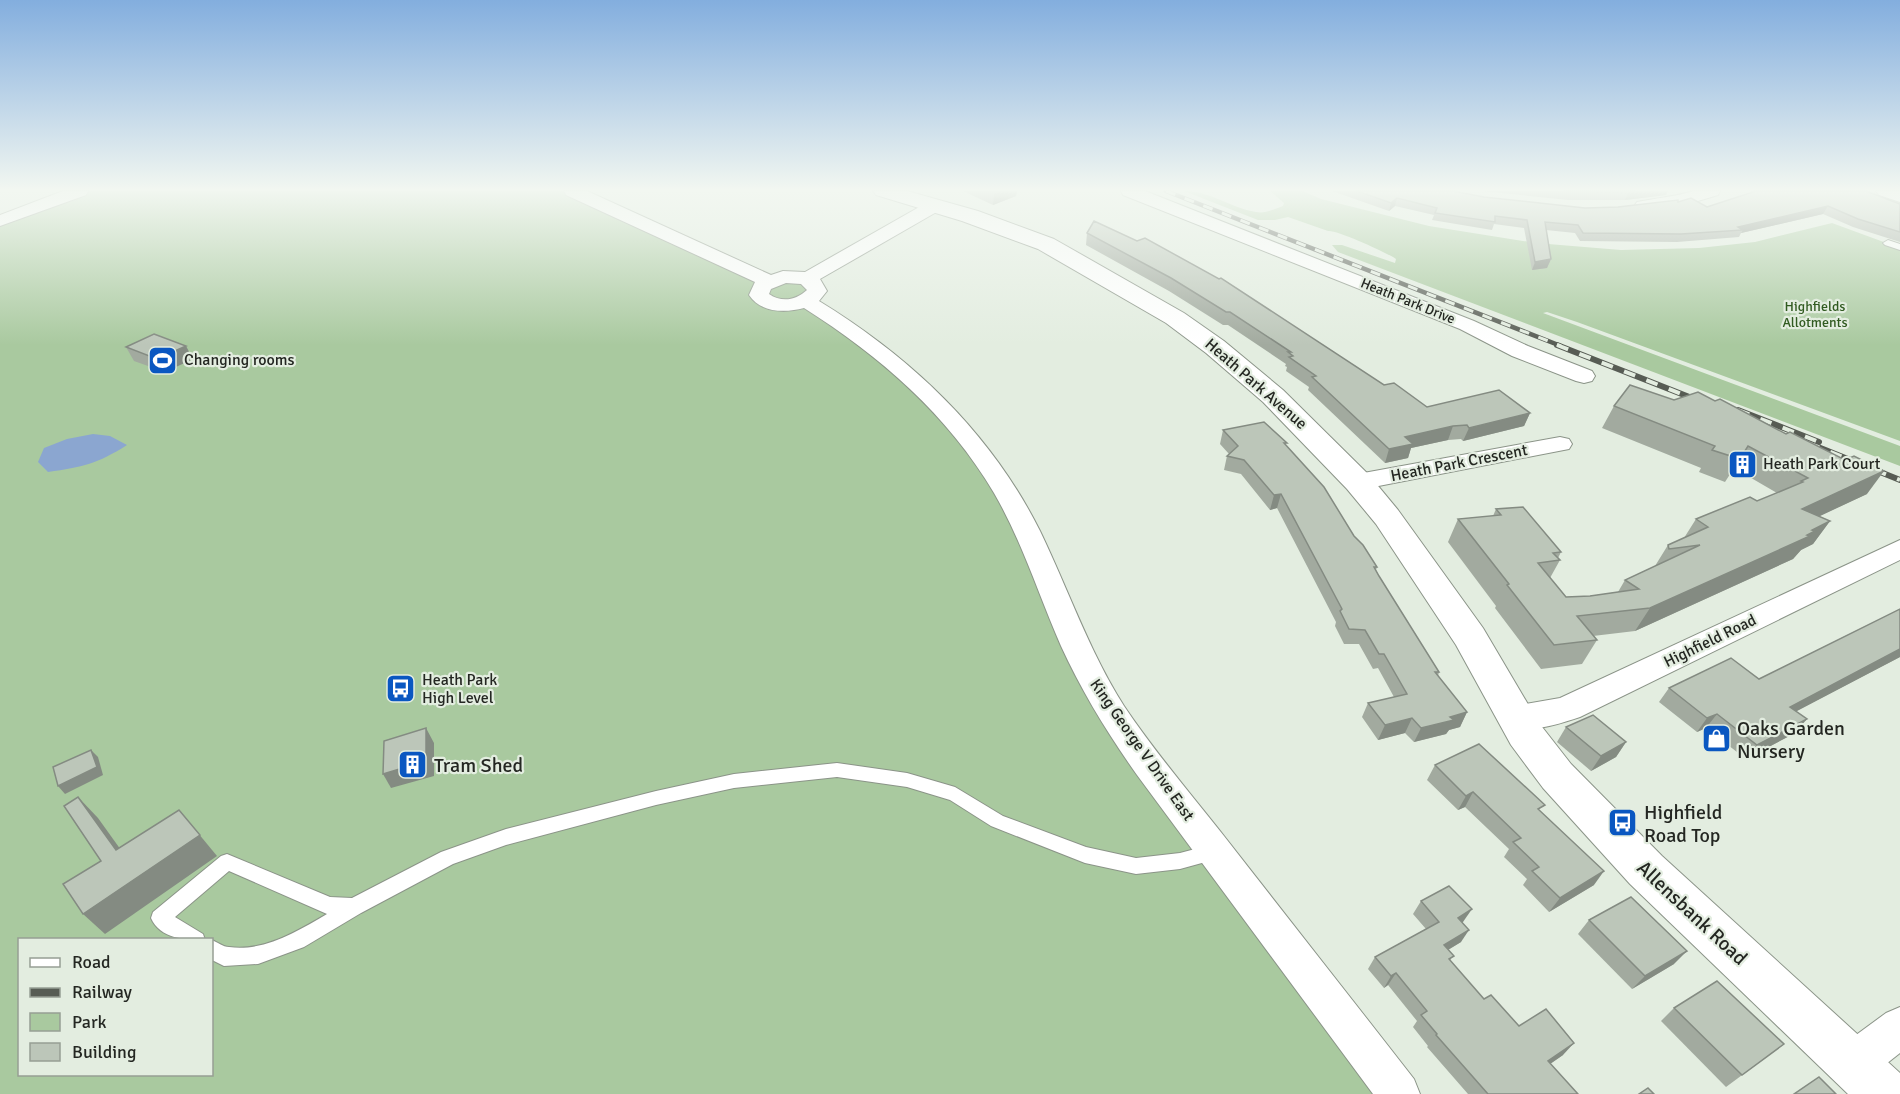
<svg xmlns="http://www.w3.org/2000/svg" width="1900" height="1094" font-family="Signika,sans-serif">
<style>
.green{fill:#a9c99f;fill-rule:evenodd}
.water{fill:#8ba6d0}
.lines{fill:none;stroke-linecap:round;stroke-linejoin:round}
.service-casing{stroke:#8b9488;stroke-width:2}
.minor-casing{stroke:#8b9488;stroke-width:2}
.tertiary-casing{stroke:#8b9488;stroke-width:2}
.service{fill:#fff;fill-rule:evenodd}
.minor{fill:#fff;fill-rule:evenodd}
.tertiary{fill:#fff;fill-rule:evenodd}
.rail-far1-casing{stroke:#575c54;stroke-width:4.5}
.rail-casing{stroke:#575c54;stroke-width:6}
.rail-far1{stroke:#e3ede0;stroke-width:3;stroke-dasharray:10;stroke-linecap:butt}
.rail{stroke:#e3ede0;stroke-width:4;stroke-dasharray:12;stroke-linecap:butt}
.wall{fill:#a2aa9f}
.shaded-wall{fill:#848b82}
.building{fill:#bcc6b9;stroke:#848b82;stroke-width:1.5}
.labels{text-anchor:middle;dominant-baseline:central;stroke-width:4.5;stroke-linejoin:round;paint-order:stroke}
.far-street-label{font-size:14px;fill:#242722;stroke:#e3ede0}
.far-park-label{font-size:14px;fill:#315b21;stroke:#e3ede0}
.poi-label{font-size:16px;fill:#242722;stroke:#e3ede0;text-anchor:start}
.street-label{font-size:16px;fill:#242722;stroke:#e3ede0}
.near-poi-label{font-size:20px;fill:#242722;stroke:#e3ede0;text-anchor:start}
.near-street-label{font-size:20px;fill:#242722;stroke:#e3ede0}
</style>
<rect width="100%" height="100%" fill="#e3ede0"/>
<g class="green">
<path d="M85 191H570L753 279 756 283 751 292 804 308 863 344 930 403 996 487 1061 632 1388 1094H0V223ZM20 940H212V1074H20Z"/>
<path d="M1184 191C1211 191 1230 208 1256 212 1265 214 1274 209 1283 206L1284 203 1270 191H1303L1321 199 1429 226 1536 243 1621 250 1699 248 1755 242 1832 223 1900 248V441L1577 322 1547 312 1543 313 1900 446V466L1338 252 1332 245H1342L1395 263 1396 259C1388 253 1335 229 1328 231L1288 217 1275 220H1258Z"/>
<polygon points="793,279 811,289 801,299 772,300 765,290"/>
</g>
<path class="water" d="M93 434 110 436 127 445C97 464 83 467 48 472L38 462 44 448 67 439Z"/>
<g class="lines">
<defs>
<g id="service">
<polygon points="1888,240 1900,244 1900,250 1885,245 1883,243"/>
<path d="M837 763 907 773 955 787 1003 816 1086 847 1136 858 1180 853 1214 844 1220 846 1223 852 1220 858 1180 869 1136 874 1085 863 991 826 950 800 907 787 837 777 734 788 656 805 506 845 453 864 361 913 304 947 258 964 224 966 212 960V940C217 942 223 947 229 947 264 952 298 931 327 914L229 871 175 917 203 934 205 940C186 940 160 939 151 918L153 912 221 856 227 854 330 897 352 898 441 852 506 829 656 791 734 774Z"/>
</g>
<g id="minor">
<polygon points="63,191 88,191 86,195 0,226 0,215"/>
<path d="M564 191H587L771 275 783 271 805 272 928 202H940L943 206 940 210 820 279 827 291 819 301C912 358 991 433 1040 531 1068 589 1089 651 1124 706 1154 751 1190 793 1224 836 1287 917 1351 998 1414 1079L1420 1094H1373L1137 775C1108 734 1082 692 1061 646 1039 596 1022 541 994 493 948 415 880 356 804 308 785 313 761 313 749 295L755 282 566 195ZM786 283 801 284 807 290C796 300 782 303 769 294L771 289Z"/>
<polygon points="1121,191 1145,191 1474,321 1528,346 1592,371 1595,376 1592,381 1584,383 1576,381 1512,356 1460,329 1123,195"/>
<path d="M1693 191H1720L1718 195 1681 206 1643 211 1637 210 1634 206 1637 202C1656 198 1675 197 1693 191Z"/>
<polygon points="1560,437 1569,439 1572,444 1569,449 1358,490 1349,488 1345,482 1349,476 1358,474"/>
<path d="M1900 540V560L1580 717C1556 725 1528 734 1503 726L1498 717 1503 708 1560 698Z"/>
<polygon points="1900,1007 1900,1053 1867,1079 1852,1085 1837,1079 1831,1064 1837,1049 1886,1013"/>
</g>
<g id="tertiary">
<polygon points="873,191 907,191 978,211 1054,239 1184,313 1224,341 1283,390 1369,475 1398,510 1483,628 1539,723 1571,764 1662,856 1900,1073 1900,1094 1848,1094 1630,884 1543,788 1511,745 1456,645 1376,524 1347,489 1263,402 1206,353 1166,323 1038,249 962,221 876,195"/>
<polygon points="1876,191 1900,191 1900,202 1879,195"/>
</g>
</defs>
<use href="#service" class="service-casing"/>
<use href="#minor" class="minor-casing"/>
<use href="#tertiary" class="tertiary-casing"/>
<use href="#service" class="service"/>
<use href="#minor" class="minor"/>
<use href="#tertiary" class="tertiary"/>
<defs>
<polyline id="rail-far1" points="1166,191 1561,346"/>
<g id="rail">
<polyline points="1557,345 1702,402"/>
<polyline points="1738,410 1819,442"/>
<polyline points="1808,443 1900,480"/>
</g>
</defs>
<use href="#rail-far1" class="rail-far1-casing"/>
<use href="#rail" class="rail-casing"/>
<use href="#rail-far1" class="rail-far1"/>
<use href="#rail" class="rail"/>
</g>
<g class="wall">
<polygon points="963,191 1017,191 1016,196 993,205"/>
<polygon points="1332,191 1453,191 1484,197 1585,208 1618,207 1678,202 1707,207 1900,204 1900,242 1853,227 1823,214 1741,233 1739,237 1677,242 1580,241 1575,233 1546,230 1551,259 1547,268 1532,270 1524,228 1494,224 1492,230 1432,220 1434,215 1395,206 1389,211"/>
<polygon points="1482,191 1668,191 1666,195 1625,200 1568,200"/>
<polygon points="1087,233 1427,407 1530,413 1524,426 1463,441 1461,439 1448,440 1411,448 1408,458 1385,463 1308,390 1309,387 1286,371 1287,367 1285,366 1286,364 1228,325 1223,325 1169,291 1086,245"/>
<polygon points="126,347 193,359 165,372 134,361"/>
<polygon points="1630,385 1867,494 1819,516 1830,521 1813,544 1801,550 1793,559 1635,631 1593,636 1597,640 1582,664 1541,669 1495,608 1496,606 1448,542 1458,519 1493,516 1496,509 1561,552 1558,558 1560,560 1550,578 1566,597 1590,596 1618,592 1625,580 1655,566 1668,545 1684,538 1696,519 1757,501 1777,493 1734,468 1725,482 1699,472 1701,468 1602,428 1614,406"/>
<polygon points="1223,430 1286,446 1377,567 1376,570 1379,576 1439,672 1438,676 1467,712 1460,727 1449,730 1446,734 1414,742 1405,733 1378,740 1362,717 1368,703 1394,697 1378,668 1373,669 1359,644 1344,644 1335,626 1336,622 1277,508 1270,510 1241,474 1224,470 1227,456 1229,454 1220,444"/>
<polygon points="1900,609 1900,657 1796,711 1795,733 1746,759 1706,728 1697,732 1659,702 1669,688 1759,679"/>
<polygon points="1566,727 1626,742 1616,757 1591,771 1557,742"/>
<polygon points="1435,765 1541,812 1594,885 1549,912 1523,885 1527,879 1504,857 1509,849 1465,807 1458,810 1427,780"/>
<polygon points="1421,901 1463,922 1461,942 1448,950 1451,961 1484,999 1519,1026 1563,1055 1550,1064 1578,1094 1468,1094 1427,1047 1428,1046 1413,1027 1417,1021 1388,985 1384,988 1368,969 1375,957 1426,929 1413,914"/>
<polygon points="1589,920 1674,964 1632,989 1578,934"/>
<polygon points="1674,1008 1784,1044 1726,1087 1661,1021"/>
</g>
<g class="shaded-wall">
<polygon points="999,191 1017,191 1016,196 993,205 994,194"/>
<polygon points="1636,191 1668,191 1666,195 1625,200 1628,193"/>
<polygon points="1397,198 1395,206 1389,211 1391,203"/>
<polygon points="1828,206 1823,214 1741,233 1743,230 1738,227"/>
<polygon points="1551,259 1547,268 1532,270 1535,262"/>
<polygon points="186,346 193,359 165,372 157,359"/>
<polygon points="1530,413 1524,426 1463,441 1469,428"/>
<polygon points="1453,426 1448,440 1411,448 1408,458 1385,463 1389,449 1405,437"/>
<polygon points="1884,471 1867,494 1786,532 1802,509"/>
<polygon points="1281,494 1277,508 1270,510 1274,495"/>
<polygon points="1830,521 1813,544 1801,550 1793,559 1635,631 1650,608"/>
<polygon points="1900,649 1900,657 1778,721 1790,707"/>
<polygon points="1467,712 1460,727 1449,730 1446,734 1414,742 1421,728 1450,717"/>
<polygon points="1717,714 1706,728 1697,732 1707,718"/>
<polygon points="1412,718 1405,733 1378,740 1385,725"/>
<polygon points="1807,719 1795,733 1746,759 1757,745"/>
<polygon points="426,728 434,743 434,776 391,788 383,774"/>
<polygon points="1626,742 1616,757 1591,771 1601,756"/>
<polygon points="91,750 98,757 103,775 65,794 58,786"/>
<polygon points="1473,792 1465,807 1458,810 1466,796"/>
<polygon points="78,797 98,818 136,871 116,850"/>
<polygon points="179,810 217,856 105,934 83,914"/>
<polygon points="1604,871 1594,885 1549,912 1560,898"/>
<polygon points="1472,909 1463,922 1450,930 1458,918"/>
<polygon points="1469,930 1461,942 1436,957 1444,945"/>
<polygon points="1687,951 1674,964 1632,989 1645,976"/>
<polygon points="1396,973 1388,985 1384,988 1391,976"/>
<polygon points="1574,1043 1563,1055 1537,1073 1548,1061"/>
</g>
<g class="building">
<polygon points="1357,191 1453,191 1484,197 1585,208 1618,207 1678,200 1678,202 1691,198 1707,207 1756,191 1866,191 1900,204 1900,232 1858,219 1828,206 1738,227 1743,230 1681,234 1583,233 1578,225 1545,222 1551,259 1535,262 1527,220 1495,216 1495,222 1435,213 1437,208 1397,198 1391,203"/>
<polygon points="1564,191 1636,191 1628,193"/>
<polygon points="1094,221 1137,241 1145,238 1219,279 1221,278 1384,385 1394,383 1427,407 1499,390 1530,413 1469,428 1467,425 1453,426 1405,437 1413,444 1389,449 1312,377 1316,376 1289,357 1293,356 1288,352 1291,352 1230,312 1226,312 1171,278 1087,233"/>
<polygon points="154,334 186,346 157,359 126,347"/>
<polygon points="1630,385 1674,400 1698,392 1715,401 1720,399 1786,434 1790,432 1845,460 1854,456 1884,471 1802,509 1830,521 1812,530 1815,531 1807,535 1810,536 1650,608 1577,616 1597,640 1554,645 1507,585 1509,584 1458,519 1501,515 1496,509 1523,507 1561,552 1553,553 1560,560 1538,563 1566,597 1590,596 1639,589 1625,580 1700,545 1669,549 1668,545 1708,527 1696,519 1750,497 1757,501 1803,482 1801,481 1808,478 1748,446 1740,459 1712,450 1715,446 1614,406"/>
<polygon points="1264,422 1287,443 1284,443 1324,487 1354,536 1363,545 1377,567 1374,567 1379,576 1439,672 1435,672 1467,712 1450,717 1454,720 1421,728 1412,718 1385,725 1368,703 1407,694 1384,654 1379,654 1365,630 1349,629 1340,611 1342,609 1281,494 1274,495 1244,460 1227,456 1238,446 1223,430"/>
<polygon points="1900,609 1900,649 1790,707 1807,719 1757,745 1717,714 1707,718 1669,688 1731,658 1759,679"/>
<polygon points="1593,715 1626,742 1601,756 1566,727"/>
<polygon points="426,728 426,761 383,774 384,741"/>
<polygon points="1479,744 1545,805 1538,809 1604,871 1560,898 1532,871 1539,867 1513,842 1521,838 1473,792 1466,796 1435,765"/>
<polygon points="91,750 97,767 58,786 53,767"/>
<polygon points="78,797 116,850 179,810 200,835 83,914 63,884 101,861 64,806"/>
<polygon points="1449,886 1472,909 1458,918 1469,930 1444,945 1454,956 1449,959 1484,999 1491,995 1519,1026 1546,1009 1574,1043 1548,1061 1578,1094 1488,1094 1436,1035 1437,1034 1421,1015 1427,1011 1396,973 1391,976 1375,957 1439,922 1421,901"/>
<polygon points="1631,897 1687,951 1645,976 1589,920"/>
<polygon points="1717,981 1784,1044 1742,1075 1674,1008"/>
<polygon points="1819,1077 1836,1094 1794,1094"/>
<polygon points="1648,1088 1654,1094 1639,1094"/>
</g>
<linearGradient id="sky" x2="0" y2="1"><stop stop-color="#83aede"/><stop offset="0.55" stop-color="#f2f7f1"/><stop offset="1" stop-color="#f2f7f1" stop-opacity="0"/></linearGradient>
<rect width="1900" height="345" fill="url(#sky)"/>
<defs>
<symbol id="stadium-square" viewBox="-11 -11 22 22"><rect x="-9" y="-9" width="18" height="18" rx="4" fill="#0a57c1" stroke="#e3ede0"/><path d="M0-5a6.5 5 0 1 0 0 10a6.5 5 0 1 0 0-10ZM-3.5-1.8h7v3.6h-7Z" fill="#fff"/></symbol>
<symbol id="building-square" viewBox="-11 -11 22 22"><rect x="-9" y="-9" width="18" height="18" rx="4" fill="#0a57c1" stroke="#e3ede0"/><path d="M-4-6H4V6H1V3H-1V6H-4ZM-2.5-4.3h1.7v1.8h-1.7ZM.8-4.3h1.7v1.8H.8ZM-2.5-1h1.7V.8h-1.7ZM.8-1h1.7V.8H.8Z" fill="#fff"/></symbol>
<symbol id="bus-square" viewBox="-11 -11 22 22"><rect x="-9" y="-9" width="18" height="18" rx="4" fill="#0a57c1" stroke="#e3ede0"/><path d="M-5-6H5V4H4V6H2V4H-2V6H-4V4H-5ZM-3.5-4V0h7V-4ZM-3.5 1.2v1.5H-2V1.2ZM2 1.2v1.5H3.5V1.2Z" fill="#fff"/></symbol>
<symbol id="shop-square" viewBox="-11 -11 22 22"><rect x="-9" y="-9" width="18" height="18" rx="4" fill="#0a57c1" stroke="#e3ede0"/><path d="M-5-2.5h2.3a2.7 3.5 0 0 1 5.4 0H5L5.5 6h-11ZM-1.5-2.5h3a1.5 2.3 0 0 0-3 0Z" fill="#fff"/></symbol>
</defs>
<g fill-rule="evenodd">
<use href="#stadium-square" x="146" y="344" width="33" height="33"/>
<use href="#building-square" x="1726" y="448" width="33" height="33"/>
<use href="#bus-square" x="384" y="672" width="33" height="33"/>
<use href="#shop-square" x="1700" y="722" width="33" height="33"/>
<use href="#building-square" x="396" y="748" width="33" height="33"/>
<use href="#bus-square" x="1606" y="806" width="33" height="33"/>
</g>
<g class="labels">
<g class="far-street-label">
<text transform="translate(1408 301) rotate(22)">Heath Park Drive</text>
</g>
<g class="far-park-label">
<text x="1815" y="306">Highfields<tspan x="1815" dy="16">Allotments</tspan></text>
</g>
<g class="poi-label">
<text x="184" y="360">Changing rooms</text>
<text x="1763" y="464">Heath Park Court</text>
<text x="422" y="680">Heath Park<tspan x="422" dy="18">High Level</tspan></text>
</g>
<g class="street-label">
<text transform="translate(1256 384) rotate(41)">Heath Park Avenue</text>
<text transform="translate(1459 463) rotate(-11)">Heath Park Crescent</text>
<text transform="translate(1710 641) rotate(-26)">Highfield Road</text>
<text transform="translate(1142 750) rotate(55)">King George V Drive East</text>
</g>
<g class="near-poi-label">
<text x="1737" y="728">Oaks Garden<tspan x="1737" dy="23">Nursery</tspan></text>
<text x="434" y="765">Tram Shed</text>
<text x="1644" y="812">Highfield<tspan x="1644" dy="23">Road Top</tspan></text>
</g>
<g class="near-street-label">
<text transform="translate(1692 913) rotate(43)">Allensbank Road</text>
</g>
</g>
<rect x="18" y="938" width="195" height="138" fill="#e3ede0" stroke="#979e94" stroke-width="1.5"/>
<rect x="30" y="958" width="30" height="9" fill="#ffffff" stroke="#979e94" stroke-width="1.5"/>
<text x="72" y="968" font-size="18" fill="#242722">Road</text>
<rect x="30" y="988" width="30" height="9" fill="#575c54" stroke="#979e94" stroke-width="1.5"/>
<text x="72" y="998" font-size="18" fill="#242722">Railway</text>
<rect x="30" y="1013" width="30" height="18" fill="#a9c99f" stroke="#979e94" stroke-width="1.5"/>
<text x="72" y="1028" font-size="18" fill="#242722">Park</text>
<rect x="30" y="1043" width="30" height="18" fill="#bcc6b9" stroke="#979e94" stroke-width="1.5"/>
<text x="72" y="1058" font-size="18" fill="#242722">Building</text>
</svg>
